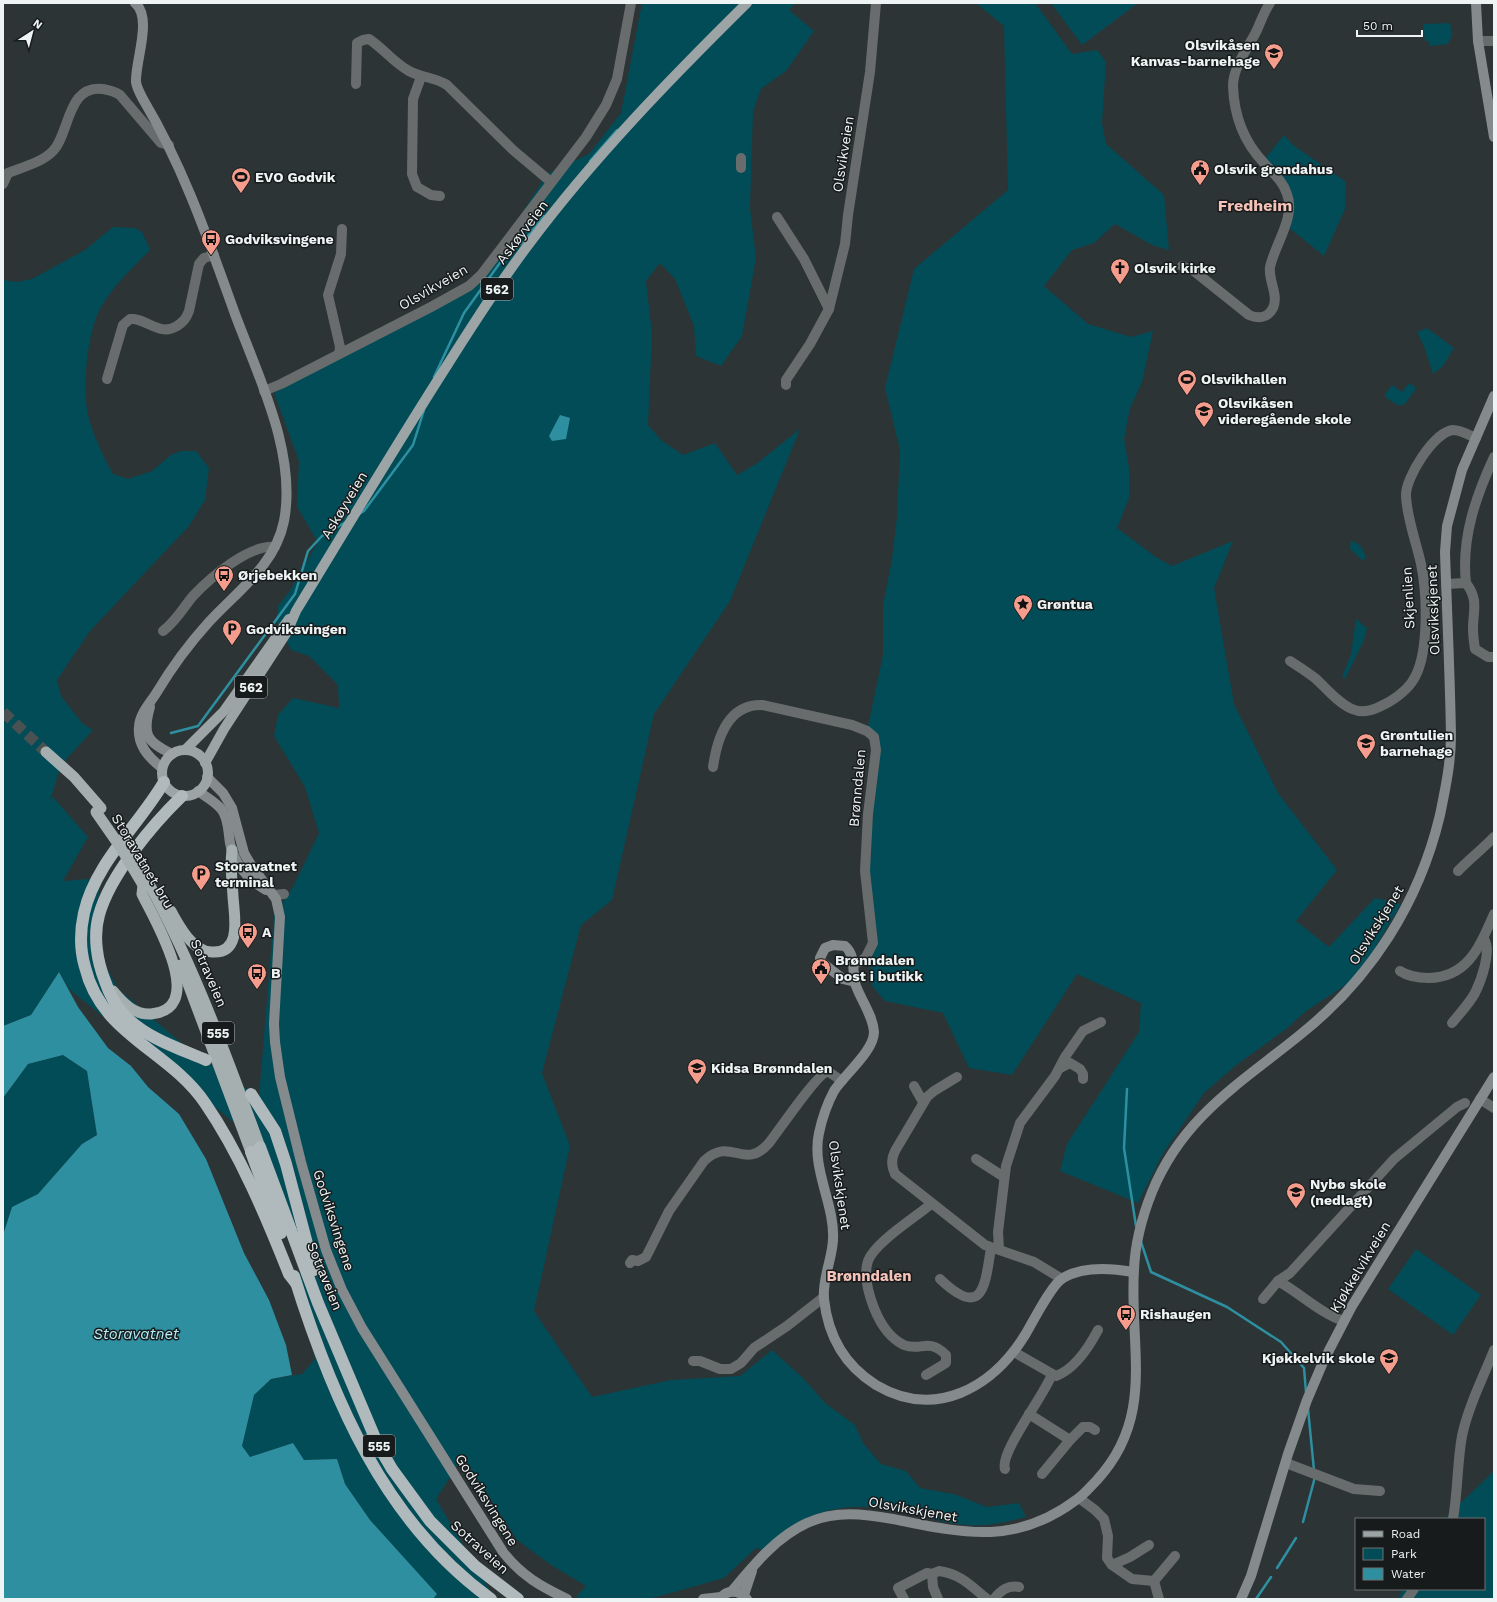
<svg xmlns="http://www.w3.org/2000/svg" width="1497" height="1602" font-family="'Work Sans',sans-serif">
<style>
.green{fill:#024c57}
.water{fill:#2d8fa0}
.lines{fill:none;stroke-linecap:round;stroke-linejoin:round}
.stream{stroke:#2d8fa0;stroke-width:2.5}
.trunk-tunnel{stroke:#4a5152;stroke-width:11;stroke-dasharray:11 5.5;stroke-linecap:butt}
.minor{stroke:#686c6c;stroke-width:10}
.tertiary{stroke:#686c6c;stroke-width:10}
.secondary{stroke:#858b8d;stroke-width:10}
.primary{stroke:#9ca4a5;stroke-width:10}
.trunk{stroke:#a6afb0;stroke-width:11}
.motorway{stroke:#b0babc;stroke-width:12}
.trunk-bridge{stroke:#a6afb0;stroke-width:11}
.labels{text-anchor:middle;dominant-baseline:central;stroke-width:3;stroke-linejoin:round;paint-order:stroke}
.shield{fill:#181b1c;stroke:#aeb2b3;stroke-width:1}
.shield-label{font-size:13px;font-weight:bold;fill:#eef3f4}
.poi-label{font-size:14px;font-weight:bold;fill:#eef3f4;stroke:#181b1c;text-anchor:start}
.street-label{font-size:14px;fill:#eef3f4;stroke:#181b1c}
.neighbourhood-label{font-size:15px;font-weight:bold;fill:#f4c2b8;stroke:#181b1c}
.water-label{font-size:15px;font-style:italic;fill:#b7eef9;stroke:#181b1c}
.quarter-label{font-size:16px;font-weight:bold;fill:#f4c2b8;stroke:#181b1c}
</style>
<rect width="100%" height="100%" fill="#2d3436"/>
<g class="green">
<path d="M642 3H796L789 10 814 31 786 71 761 89 753 112 750 208 756 258 742 336 721 366 696 356 694 326 675 279 660 263 646 281 652 334 648 425 661 440 683 455 715 443 737 475 756 464 800 429 730 601 654 714 612 900 581 925 542 1073 570 1146 534 1311 592 1397 671 1380 740 1376 772 1350 805 1380 825 1403 855 1425 863 1443 881 1464 906 1471 920 1488 954 1494 987 1507 1019 1503 1026 1517C1006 1522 987 1527 966 1525 942 1523 918 1514 894 1510 843 1500 799 1512 763 1550L756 1548 724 1578 664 1595 647 1599H587L576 1597 586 1586 551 1565 517 1540 463 1457 436 1499 495 1599H433L437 1594 370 1520 345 1484 337 1459 304 1460 293 1443 250 1457 242 1446 254 1395 271 1379 302 1374 315 1359 300 1273V1251L237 1125 69 989 59 972 31 1015 3 1026V280L17 282 32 279 85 250 113 227 135 228 142 232 150 250C132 268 114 285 101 307 87 332 82 388 88 415 92 433 104 458 113 474L128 479 152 471 171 455 181 451H196L209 468 205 500 189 526 90 631 57 680 61 696 83 724 93 730 61 765 50 801 53 797 88 837 63 881 102 878 90 936 118 989 192 1052 259 1097 274 915 293 887 319 833 305 787 274 736 278 715 293 698 339 708 338 685 309 656 291 650 276 621 278 606 289 592 318 542 297 507 299 461 274 393 364 342 475 286 547 174 589 154 621 113Z"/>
<polygon points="976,3 1035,3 1072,54 1097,50 1106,62 1102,123 1106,144 1164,195 1169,250 1152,245 1115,224 1094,243 1072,250 1044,286 1088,324 1131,337 1153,331 1142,382 1130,408 1124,439 1129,468 1129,498 1117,528 1156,557 1172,566 1233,541 1214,588 1234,704 1278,793 1337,870 1296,921 1329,947 1375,898 1401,904 1366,963 1349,983 1306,1011 1286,1029 1235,1066 1204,1093 1162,1155 1138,1203 1060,1171 1067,1144 1139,1032 1141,1003 1077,974 1012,1075 969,1068 943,1013 885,1001 872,986 870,974 873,943 867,903 876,750 867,731 883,655 883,605 892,559 897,517 900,450 885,388 914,269 1008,190 1004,26"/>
<polygon points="1051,3 1138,3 1082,45"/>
<polygon points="1450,23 1452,35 1448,44 1430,46 1429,41 1425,42 1423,24"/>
<polygon points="1284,135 1293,145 1346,182 1345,209 1324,256 1288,227 1292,211 1264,160"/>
<polygon points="1427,328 1454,348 1443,366 1433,374 1424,346 1417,332"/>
<polygon points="1408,384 1413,385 1416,389 1404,405 1397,405 1385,397 1385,394 1392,385 1402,392"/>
<polygon points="1351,540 1361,546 1366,557 1363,561 1350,549"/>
<polygon points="1356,619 1367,628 1364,640 1345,679 1342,677 1351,654"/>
<polygon points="63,1055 87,1071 97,1135 82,1144 38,1194 12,1207 3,1235 3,1098 28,1064"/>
<polygon points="1416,1249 1481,1295 1453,1335 1388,1289"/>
<polygon points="1494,1471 1494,1599 1398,1599 1403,1589 1484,1589 1484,1519 1444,1519"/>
</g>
<g class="water">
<polygon points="560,415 570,418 566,439 552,441 549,436"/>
<polygon points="59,972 78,1007 108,1048 131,1066 148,1087 179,1114 206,1159 244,1253 269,1300 286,1345 292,1375 271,1379 254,1395 242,1446 250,1457 293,1443 304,1460 337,1459 345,1484 370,1520 437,1594 433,1599 3,1599 3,1235 12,1207 38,1194 82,1144 97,1135 87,1071 63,1055 28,1064 3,1098 3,1026 31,1015"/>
</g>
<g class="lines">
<g class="stream">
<polyline points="590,161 617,130"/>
<polyline points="434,377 464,313 502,260 523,242 544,216"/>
<polyline points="359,514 364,511 413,445 424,410"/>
<polyline points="171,733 198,726 295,594 308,551 322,536 346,522"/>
<polyline points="1127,1089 1124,1148 1136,1226"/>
<polyline points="1141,1242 1151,1272 1227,1307 1281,1342 1304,1368 1306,1392"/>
<polyline points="1308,1409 1314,1470"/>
<polyline points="1303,1522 1315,1477"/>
<polyline points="1277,1568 1296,1538"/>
<polyline points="1256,1599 1271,1577"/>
</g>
<polyline class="trunk-tunnel" points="3,712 46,752"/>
<g class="minor">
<polyline points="1478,41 1494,41"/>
<polyline points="421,77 413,99 412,174 417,187 431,195 440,196"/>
<path d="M356 84 357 43 363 40 369 39C384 49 394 63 409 71 422 78 435 77 447 85L513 150 551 182"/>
<polyline points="741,158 741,168"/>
<path d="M3 184 8 173C23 167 41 163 53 151 70 133 67 84 103 89 109 90 114 91 120 95L161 143 169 145"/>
<polyline points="777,217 804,259 829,309"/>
<polyline points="339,354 340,347 328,295 341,254 342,229"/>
<path d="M107 379 123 325 130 319H134C149 321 161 336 177 326 183 322 186 319 189 311L199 264 204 258 214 255"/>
<polyline points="786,385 786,380 810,344 829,309 845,244 848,215 870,72 876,3"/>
<path d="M1466 583C1461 538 1476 496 1494 457"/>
<path d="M1446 584 1466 583C1479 600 1473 610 1473 629 1473 636 1474 642 1475 649L1488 657H1494"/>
<path d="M163 631C176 621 183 608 193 596 210 578 249 544 275 547"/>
<path d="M1290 661C1298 666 1307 672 1315 678 1326 688 1338 703 1352 709 1366 715 1377 708 1389 702 1399 696 1411 686 1416 675 1429 648 1427 592 1421 564 1416 541 1407 519 1406 496 1405 478 1434 432 1453 430 1461 430 1469 435 1476 438"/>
<path d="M713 767C717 739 728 704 762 705L852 725 867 731 874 737 876 750 868 814 865 871 873 943 866 957 860 962 853 963"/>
<path d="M1458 871C1470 858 1483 849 1494 837"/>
<polyline points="274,895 284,894"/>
<path d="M1400 971C1409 977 1418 978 1429 978 1469 977 1480 945 1494 914"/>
<path d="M1452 1023C1460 1013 1469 1004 1475 993 1481 981 1492 951 1484 939"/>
<polyline points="1060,1068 1070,1063 1080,1069 1083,1074 1083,1079"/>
<path d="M957 1077 934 1091 927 1097 895 1151C891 1159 891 1166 895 1174L985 1245 1034 1262 1062 1279"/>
<polyline points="914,1086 923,1102"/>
<polyline points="1480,1099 1494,1108"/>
<polyline points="976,1159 1004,1177"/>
<polyline points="999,1249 998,1232 1006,1166 1020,1123 1055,1076 1065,1057 1083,1031 1101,1022"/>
<path d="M630 1263 632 1260 638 1261 646 1257 669 1211 704 1161C731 1135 744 1172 769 1143 778 1132 819 1070 829 1072L842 1081"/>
<path d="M940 1279C983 1320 985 1286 991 1248"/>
<path d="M1278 1281C1300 1293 1321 1314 1344 1321"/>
<polyline points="1263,1299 1278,1281 1290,1273 1394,1159 1457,1107 1465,1103"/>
<path d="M1014 1352 1056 1376C1075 1369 1089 1347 1098 1330"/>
<polyline points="693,1361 700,1361 720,1369 731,1369 741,1363 754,1348 787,1326 824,1297"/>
<path d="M926 1375 946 1363V1355C928 1337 921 1352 904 1345 889 1338 880 1323 874 1308 869 1295 863 1275 868 1261 874 1243 916 1217 931 1204"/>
<polyline points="1029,1414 1070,1440 1042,1474"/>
<polyline points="1070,1440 1083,1427 1090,1427 1095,1430"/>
<polyline points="1286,1463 1354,1489 1380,1491"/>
<path d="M1005 1469C999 1453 1046 1393 1052 1374"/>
<polyline points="1079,1498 1095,1510 1104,1519 1108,1536 1107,1558 1112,1565 1132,1579 1154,1581 1159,1599"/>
<path d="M1453 1519C1458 1491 1457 1464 1462 1436 1468 1407 1483 1378 1494 1350"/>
<polyline points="1112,1565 1130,1557 1149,1545"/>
<polyline points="1154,1581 1175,1556"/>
<polyline points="904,1599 898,1588 927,1573 932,1574"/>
<path d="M938 1599 933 1587 932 1574 939 1571C961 1574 971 1586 987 1599"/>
<path d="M994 1599C1001 1590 1008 1585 1019 1587"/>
<polyline points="1407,1599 1414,1589"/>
</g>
<g class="tertiary">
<path d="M1182 266 1194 271 1249 315C1258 319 1268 318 1273 308 1279 295 1268 280 1270 267 1275 244 1296 217 1287 194 1283 181 1272 172 1264 163 1243 141 1234 116 1233 86 1233 66 1249 47 1257 30 1261 21 1264 12 1270 3"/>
<polyline points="264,391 281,384 431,307 469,286 481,275 586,137 606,105 617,79 631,3"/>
</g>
<g class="secondary">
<path d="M135 3C153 18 135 61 136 82 137 89 141 95 144 101 184 168 209 242 235 314 258 376 297 453 284 521 275 566 237 591 208 623 189 644 172 667 157 692 151 702 140 713 139 726 137 745 148 757 162 768"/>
<polyline points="1476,3 1478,41 1494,137"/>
<path d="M150 707C142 735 147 742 172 754"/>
<path d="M207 777 223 793 232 808 244 853 251 865 276 899 280 917 274 1024 275 1042 280 1077 301 1162 326 1250 342 1290 362 1328 503 1552C522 1576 540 1586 567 1599"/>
<path d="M198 791C206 797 216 802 222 810 229 820 228 832 230 843 234 864 248 879 266 890"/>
<path d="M855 982 843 979 821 962 820 958 825 948 833 945 845 946C856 955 852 971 855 983 860 999 873 1015 874 1032 874 1051 844 1075 834 1091 827 1104 822 1119 819 1133 811 1169 835 1204 833 1240 832 1260 822 1279 824 1299 828 1336 844 1365 876 1385 935 1420 992 1388 1025 1335 1033 1322 1051 1285 1063 1278 1083 1266 1111 1268 1133 1272"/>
<path d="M732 1591C754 1565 775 1538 807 1523 835 1510 865 1514 893 1519 962 1533 1015 1546 1076 1500 1084 1495 1090 1487 1097 1480 1156 1416 1129 1347 1134 1270 1135 1243 1142 1217 1152 1192 1183 1116 1241 1083 1301 1034 1371 978 1419 903 1440 815 1445 790 1451 763 1451 736 1450 675 1447 613 1445 552L1447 526 1462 470 1494 396"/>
<polyline points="744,1595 752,1571"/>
<polyline points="703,1599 721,1597"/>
<path d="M720 1599C727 1589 739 1590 747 1599"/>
<polyline points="1241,1599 1251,1576 1288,1454 1307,1400 1324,1360 1352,1306 1494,1077"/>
</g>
<g class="primary">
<polyline points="185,750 224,711 289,619"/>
<circle cx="185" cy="773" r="23"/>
<path d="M205 763 224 729 287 632 296 611C346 529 396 445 448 364 474 323 500 282 529 244 594 157 670 79 747 3"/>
</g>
<g class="trunk">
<polyline points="46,752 74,777 101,808"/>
<path d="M138 864C190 955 224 1049 260 1147"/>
<path d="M171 911C179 926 193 952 212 952 243 954 234 915 233 896 232 881 230 866 232 850"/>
<polyline points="181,965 251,1152"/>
<path d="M113 991C123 1003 134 1015 151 1014 209 1009 154 919 142 894L143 885"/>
</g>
<g class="motorway">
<path d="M164 782C139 825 95 863 84 913 80 931 80 950 85 967 101 1035 169 1050 205 1103 240 1154 266 1216 289 1274L296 1283"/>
<path d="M182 796C153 824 110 875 99 915 93 936 97 961 105 981 109 993 115 1005 124 1015 146 1038 178 1048 206 1060"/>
<polyline points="251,1094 275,1131 286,1164 314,1270"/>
<polyline points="260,1147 318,1303 378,1445 392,1469 430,1521 475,1566 518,1599"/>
<polyline points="251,1152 281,1233"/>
<path d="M294 1276C332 1398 384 1522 491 1599"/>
</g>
<polyline class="trunk-bridge" points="96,812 119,845 143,885"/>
</g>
<defs>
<symbol id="school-pin" viewBox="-11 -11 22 30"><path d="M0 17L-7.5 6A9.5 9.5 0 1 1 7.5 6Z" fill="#f49d8d" stroke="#181b1c"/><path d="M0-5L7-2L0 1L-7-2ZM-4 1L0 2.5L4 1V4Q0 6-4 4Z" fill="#111"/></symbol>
<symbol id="civic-pin" viewBox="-11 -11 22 30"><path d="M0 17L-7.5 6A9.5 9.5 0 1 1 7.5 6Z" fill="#f49d8d" stroke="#181b1c"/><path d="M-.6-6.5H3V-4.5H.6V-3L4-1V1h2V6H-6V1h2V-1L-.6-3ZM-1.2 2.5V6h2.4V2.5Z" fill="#111"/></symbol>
<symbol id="stadium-pin" viewBox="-11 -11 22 30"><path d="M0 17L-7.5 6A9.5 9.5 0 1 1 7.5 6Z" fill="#f49d8d" stroke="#181b1c"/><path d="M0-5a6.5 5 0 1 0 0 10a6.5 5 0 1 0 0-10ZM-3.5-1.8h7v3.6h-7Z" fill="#111"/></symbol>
<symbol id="bus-pin" viewBox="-11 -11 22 30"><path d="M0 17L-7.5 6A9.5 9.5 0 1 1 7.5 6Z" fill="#f49d8d" stroke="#181b1c"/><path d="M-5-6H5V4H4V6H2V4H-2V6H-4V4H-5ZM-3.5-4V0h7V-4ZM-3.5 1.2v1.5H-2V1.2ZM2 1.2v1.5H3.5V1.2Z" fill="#111"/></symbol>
<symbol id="church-pin" viewBox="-11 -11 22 30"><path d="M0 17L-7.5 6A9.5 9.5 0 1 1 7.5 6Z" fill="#f49d8d" stroke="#181b1c"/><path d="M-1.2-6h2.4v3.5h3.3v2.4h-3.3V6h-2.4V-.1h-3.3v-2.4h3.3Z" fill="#111"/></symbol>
<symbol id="sight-pin" viewBox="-11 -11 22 30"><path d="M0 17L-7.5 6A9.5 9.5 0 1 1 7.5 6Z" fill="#f49d8d" stroke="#181b1c"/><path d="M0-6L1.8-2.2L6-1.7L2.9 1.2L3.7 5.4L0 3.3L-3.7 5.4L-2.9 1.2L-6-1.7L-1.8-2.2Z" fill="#111"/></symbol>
<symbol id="parking-pin" viewBox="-11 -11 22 30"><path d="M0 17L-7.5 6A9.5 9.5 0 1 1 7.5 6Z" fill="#f49d8d" stroke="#181b1c"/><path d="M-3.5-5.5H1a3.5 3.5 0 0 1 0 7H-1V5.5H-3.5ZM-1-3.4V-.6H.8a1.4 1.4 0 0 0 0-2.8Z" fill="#111"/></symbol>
</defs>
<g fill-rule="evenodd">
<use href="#school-pin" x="1263" y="42" width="22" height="30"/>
<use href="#civic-pin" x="1189" y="158" width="22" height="30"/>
<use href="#stadium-pin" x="230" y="166" width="22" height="30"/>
<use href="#bus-pin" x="200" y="228" width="22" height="30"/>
<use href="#church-pin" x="1109" y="257" width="22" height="30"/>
<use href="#stadium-pin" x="1176" y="368" width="22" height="30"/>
<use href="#school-pin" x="1193" y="400" width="22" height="30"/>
<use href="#bus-pin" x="213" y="564" width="22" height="30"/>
<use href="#sight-pin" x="1012" y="593" width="22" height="30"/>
<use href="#parking-pin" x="221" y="618" width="22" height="30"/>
<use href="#school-pin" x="1355" y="732" width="22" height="30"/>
<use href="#parking-pin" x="190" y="863" width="22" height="30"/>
<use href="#bus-pin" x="237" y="921" width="22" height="30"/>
<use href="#civic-pin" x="810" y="957" width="22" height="30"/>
<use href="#bus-pin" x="246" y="962" width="22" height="30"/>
<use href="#school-pin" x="686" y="1057" width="22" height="30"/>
<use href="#school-pin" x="1285" y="1181" width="22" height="30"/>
<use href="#bus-pin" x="1115" y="1303" width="22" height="30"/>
<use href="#school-pin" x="1378" y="1347" width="22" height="30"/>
</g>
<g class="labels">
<g class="shield">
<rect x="481" y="278" width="32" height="22" rx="3"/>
<rect x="235" y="676" width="32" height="22" rx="3"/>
<rect x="202" y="1022" width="32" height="22" rx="3"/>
<rect x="363" y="1435" width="32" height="22" rx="3"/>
</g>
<g class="shield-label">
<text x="497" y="289">562</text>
<text x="251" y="687">562</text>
<text x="218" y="1033">555</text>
<text x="379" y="1446">555</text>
</g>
<g class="poi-label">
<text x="1260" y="45" text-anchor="end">Olsvikåsen<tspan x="1260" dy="16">Kanvas-barnehage</tspan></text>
<text x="1214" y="169">Olsvik grendahus</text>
<text x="255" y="177">EVO Godvik</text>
<text x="225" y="239">Godviksvingene</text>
<text x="1134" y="268">Olsvik kirke</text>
<text x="1201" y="379">Olsvikhallen</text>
<text x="1218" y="403">Olsvikåsen<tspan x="1218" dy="16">videregående skole</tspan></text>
<text x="238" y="575">Ørjebekken</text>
<text x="1037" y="604">Grøntua</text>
<text x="246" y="629">Godviksvingen</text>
<text x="1380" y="735">Grøntulien<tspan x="1380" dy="16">barnehage</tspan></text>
<text x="215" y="866">Storavatnet<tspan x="215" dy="16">terminal</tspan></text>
<text x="262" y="932">A</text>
<text x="835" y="960">Brønndalen<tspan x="835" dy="16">post i butikk</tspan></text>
<text x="271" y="973">B</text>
<text x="711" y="1068">Kidsa Brønndalen</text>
<text x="1310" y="1184">Nybø skole<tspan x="1310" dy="16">(nedlagt)</tspan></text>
<text x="1140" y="1314">Rishaugen</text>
<text x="1375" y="1358" text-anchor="end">Kjøkkelvik skole</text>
</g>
<g class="street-label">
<text transform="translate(843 154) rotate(-81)">Olsvikveien</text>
<text transform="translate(522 232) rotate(-53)">Askøyveien</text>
<text transform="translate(433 287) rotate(-30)">Olsvikveien</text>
<text transform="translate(344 505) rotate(-59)">Askøyveien</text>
<text transform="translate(1408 598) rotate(-93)">Skjenlien</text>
<text transform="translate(1433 610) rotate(-92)">Olsvikskjenet</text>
<text transform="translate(857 788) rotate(-85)">Brønndalen</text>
<text transform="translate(143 861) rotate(59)">Storavatnet bru</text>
<text transform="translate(1376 925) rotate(-58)">Olsvikskjenet</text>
<text transform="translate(209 973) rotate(67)">Sotraveien</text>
<text transform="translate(840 1185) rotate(82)">Olsvikskjenet</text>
<text transform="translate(334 1220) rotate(72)">Godviksvingene</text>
<text transform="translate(1360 1267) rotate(-59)">Kjøkkelvikveien</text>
<text transform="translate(325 1276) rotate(68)">Sotraveien</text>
<text transform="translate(487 1500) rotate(58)">Godviksvingene</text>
<text transform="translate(913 1509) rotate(10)">Olsvikskjenet</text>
<text transform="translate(480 1547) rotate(42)">Sotraveien</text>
</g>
<g class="neighbourhood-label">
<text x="869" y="1276">Brønndalen</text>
</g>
<g class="water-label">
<text x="136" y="1334">Storavatnet</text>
</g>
<g class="quarter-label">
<text x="1255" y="205">Fredheim</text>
</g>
</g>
<rect width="1497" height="1602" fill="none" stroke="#eef3f4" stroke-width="8"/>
<rect x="1355" y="1518" width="130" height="72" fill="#181b1c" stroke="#6e7172"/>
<rect x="1363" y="1531" width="20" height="6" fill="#9ca4a5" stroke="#6e7172"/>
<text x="1391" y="1538" font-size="12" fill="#eef3f4">Road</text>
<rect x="1363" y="1548" width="20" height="12" fill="#024c57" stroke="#6e7172"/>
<text x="1391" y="1558" font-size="12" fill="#eef3f4">Park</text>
<rect x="1363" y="1568" width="20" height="12" fill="#2d8fa0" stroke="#6e7172"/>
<text x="1391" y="1578" font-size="12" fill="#eef3f4">Water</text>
<g transform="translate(32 32) rotate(36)" stroke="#181b1c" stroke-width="3" paint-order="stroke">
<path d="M0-3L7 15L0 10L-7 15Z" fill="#eef3f4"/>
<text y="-6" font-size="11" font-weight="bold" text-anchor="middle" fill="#eef3f4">N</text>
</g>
<path d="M1357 30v6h65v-6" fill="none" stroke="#eef3f4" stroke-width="2"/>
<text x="1363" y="30" font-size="12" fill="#eef3f4" stroke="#181b1c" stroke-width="3" paint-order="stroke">50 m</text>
</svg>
